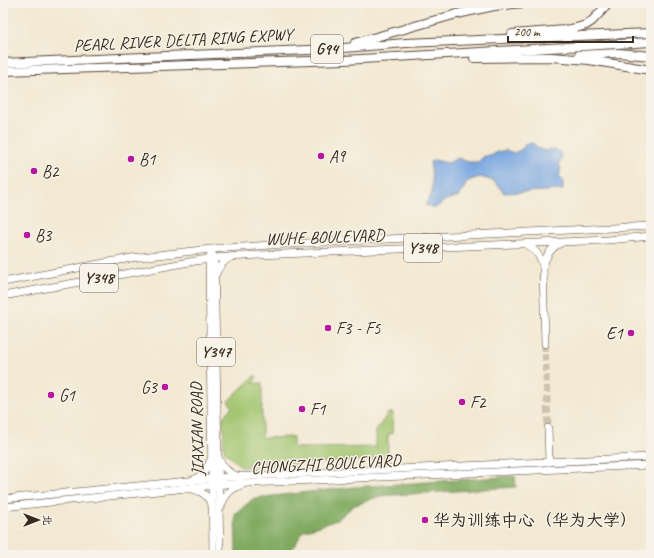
<svg xmlns="http://www.w3.org/2000/svg" width="654" height="558" font-family="Caveat,'LXGW WenKai TC',sans-serif">
<style>
.green{fill:#a1c46d;stroke:#6e7746}
.forest{fill:#80aa60;stroke:#5e6a3f}
.water{fill:#77a5e0;stroke:#59687f}
.lines{fill:none;stroke-linecap:round;stroke-linejoin:round}
.secondary-tunnel{stroke:#cec2ae;stroke-width:7;stroke-dasharray:7 3.5;stroke-linecap:butt}
.secondary-casing{stroke:#574639;stroke-width:8}
.primary-casing{stroke:#574639;stroke-width:8}
.highway-casing{stroke:#574639;stroke-width:10}
.secondary{stroke:#fff;stroke-width:7}
.primary{stroke:#fff;stroke-width:7}
.highway{stroke:#fff;stroke-width:8}
.poi-dot{fill:#b5179e;stroke:#f7f3e8;stroke-width:1.5}
.labels{text-anchor:middle;dominant-baseline:central;stroke-width:3;stroke-linejoin:round;paint-order:stroke}
.shield{fill:#f7f3e8;stroke:#73665b;stroke-width:1}
.shield-label{font-size:16px;font-weight:bold;fill:#3b2a1e}
.street-label{font-size:17px;fill:#3b2a1e;stroke:#f7f3e8}
.poi-label{font-size:17px;fill:#3b2a1e;stroke:#f7f3e8;text-anchor:start}
</style>
<rect width="100%" height="100%" fill="#f7f3e8"/>
<filter id="ink" filterUnits="userSpaceOnUse"><feTurbulence type="fractalNoise" baseFrequency=".025" numOctaves="2"/><feDisplacementMap in="SourceGraphic" scale="8" xChannelSelector="R" yChannelSelector="G"/><feConvolveMatrix kernelMatrix="1 2 1 2 8 2 1 2 1" color-interpolation-filters="sRGB"/></filter>
<filter id="wash" filterUnits="userSpaceOnUse"><feTurbulence type="fractalNoise" baseFrequency=".012" numOctaves="4" result="noise"/><feDisplacementMap in="SourceGraphic" scale="16" xChannelSelector="R" yChannelSelector="G"/><feGaussianBlur stdDeviation="0.9" result="paint"/><feColorMatrix in="noise" values="0 0 0 0 0 0 0 0 0 0 0 0 0 0 0 0 0 1.4 0 .05"/><feComposite in="paint" operator="in"/></filter>
<g filter="url(#wash)">
<rect width="100%" height="100%" fill="#f3e8d2"/>
<polygon class="green" points="255,375 257,377 253,383 262,383 262,438 293,437 293,448 376,447 376,431 388,413 393,413 392,434 388,434 388,459 241,467 224,451 223,417 232,407 228,401"/>
<polygon class="forest" points="515,476 516,487 380,496 353,506 337,520 303,531 294,547 274,555 236,555 235,514 254,498 355,487"/>
<polygon class="water" points="526,143 533,143 537,148 545,151 553,149 560,152 562,158 559,164 561,169 559,176 563,180 563,190 504,193 494,181 480,177 468,181 459,196 446,200 435,208 425,205 432,193 432,178 430,162 434,160 448,163 458,158 468,162 478,162 484,156 491,156 497,152 506,150 514,153 522,149"/>
</g>
<g filter="url(#ink)">
<g class="lines">
<polyline class="secondary-tunnel" points="545,344 548,428"/>
<defs>
<g id="secondary">
<polyline points="543,266 545,344"/>
<polyline points="548,428 549,462"/>
<polyline points="3,499 229,477 651,457"/>
<polyline points="3,507 226,484 651,465"/>
</g>
<g id="primary">
<path d="M525 244C535 249 540 255 543 266"/>
<polyline points="210,255 209,259 213,555"/>
<polyline points="213,255 214,258 220,555"/>
<path d="M543 266C546 256 551 247 561 243"/>
<path d="M216 274C219 266 223 261 231 257"/>
<polyline points="3,282 131,258 211,249 286,244 651,226"/>
<polyline points="3,296 195,261 214,258 259,255 608,240 651,236"/>
<path d="M219 459C223 469 230 474 240 477"/>
<path d="M192 481C202 476 208 469 211 459"/>
<path d="M184 488C197 489 207 492 212 506"/>
<path d="M221 507C225 493 232 488 246 483"/>
</g>
<g id="highway">
<polyline points="512,34 566,30 576,28 586,25 592,21 609,3"/>
<polyline points="355,43 457,14 494,6 524,3"/>
<polyline points="579,55 619,53 651,56"/>
<polyline points="474,58 551,57 589,60 651,70"/>
<polyline points="3,63 331,49 406,43 651,33"/>
<polyline points="3,71 344,60 651,42"/>
</g>
</defs>
<use href="#secondary" class="secondary-casing"/>
<use href="#primary" class="primary-casing"/>
<use href="#highway" class="highway-casing"/>
<use href="#secondary" class="secondary"/>
<use href="#primary" class="primary"/>
<use href="#highway" class="highway"/>
</g>
</g>
<g class="poi-dot">
<circle cx="321" cy="156" r="4"/>
<circle cx="131" cy="159" r="4"/>
<circle cx="34" cy="171" r="4"/>
<circle cx="27" cy="235" r="4"/>
<circle cx="328" cy="328" r="4"/>
<circle cx="631" cy="333" r="4"/>
<circle cx="165" cy="387" r="4"/>
<circle cx="51" cy="395" r="4"/>
<circle cx="462" cy="402" r="4"/>
<circle cx="302" cy="409" r="4"/>
<circle cx="425" cy="520" r="4"/>
</g>
<g class="labels">
<g class="shield">
<rect x="311" y="35" width="32" height="28" rx="3"/>
<rect x="404" y="234" width="38" height="28" rx="3"/>
<rect x="80" y="264" width="38" height="28" rx="3"/>
<rect x="197" y="338" width="38" height="28" rx="3"/>
</g>
<g class="shield-label">
<text x="327" y="49">G94</text>
<text x="423" y="248">Y348</text>
<text x="99" y="278">Y348</text>
<text x="216" y="352">Y347</text>
</g>
<g class="street-label">
<text transform="translate(183 40) rotate(-3)">PEARL RIVER DELTA RING EXPWY</text>
<text transform="translate(325 237) rotate(-2)">WUHE BOULEVARD</text>
<text transform="translate(197 429) rotate(-91)">JIAXIAN ROAD</text>
<text transform="translate(326 464) rotate(-3)">CHONGZHI BOULEVARD</text>
</g>
<g class="poi-label">
<text x="329" y="156">A9</text>
<text x="139" y="159">B1</text>
<text x="42" y="171">B2</text>
<text x="35" y="235">B3</text>
<text x="336" y="328">F3 - F5</text>
<text x="623" y="333" text-anchor="end">E1</text>
<text x="157" y="387" text-anchor="end">G3</text>
<text x="59" y="395">G1</text>
<text x="470" y="402">F2</text>
<text x="310" y="409">F1</text>
<text x="433" y="520">华为训练中心（华为大学）</text>
</g>
</g>
<rect width="654" height="558" fill="none" stroke="#f7f3e8" stroke-width="16"/>
<g transform="translate(38 520) rotate(90)" stroke="#f7f3e8" stroke-width="3" paint-order="stroke">
<path d="M0-3L7 15L0 10L-7 15Z" fill="#3b2a1e"/>
<text y="-6" font-size="11" font-weight="bold" text-anchor="middle" fill="#3b2a1e">北</text>
</g>
<path d="M508 36v6h125v-6" fill="none" stroke="#3b2a1e" stroke-width="2"/>
<text x="514" y="36" font-size="12" fill="#3b2a1e" stroke="#f7f3e8" stroke-width="3" paint-order="stroke">200 m</text>
</svg>
